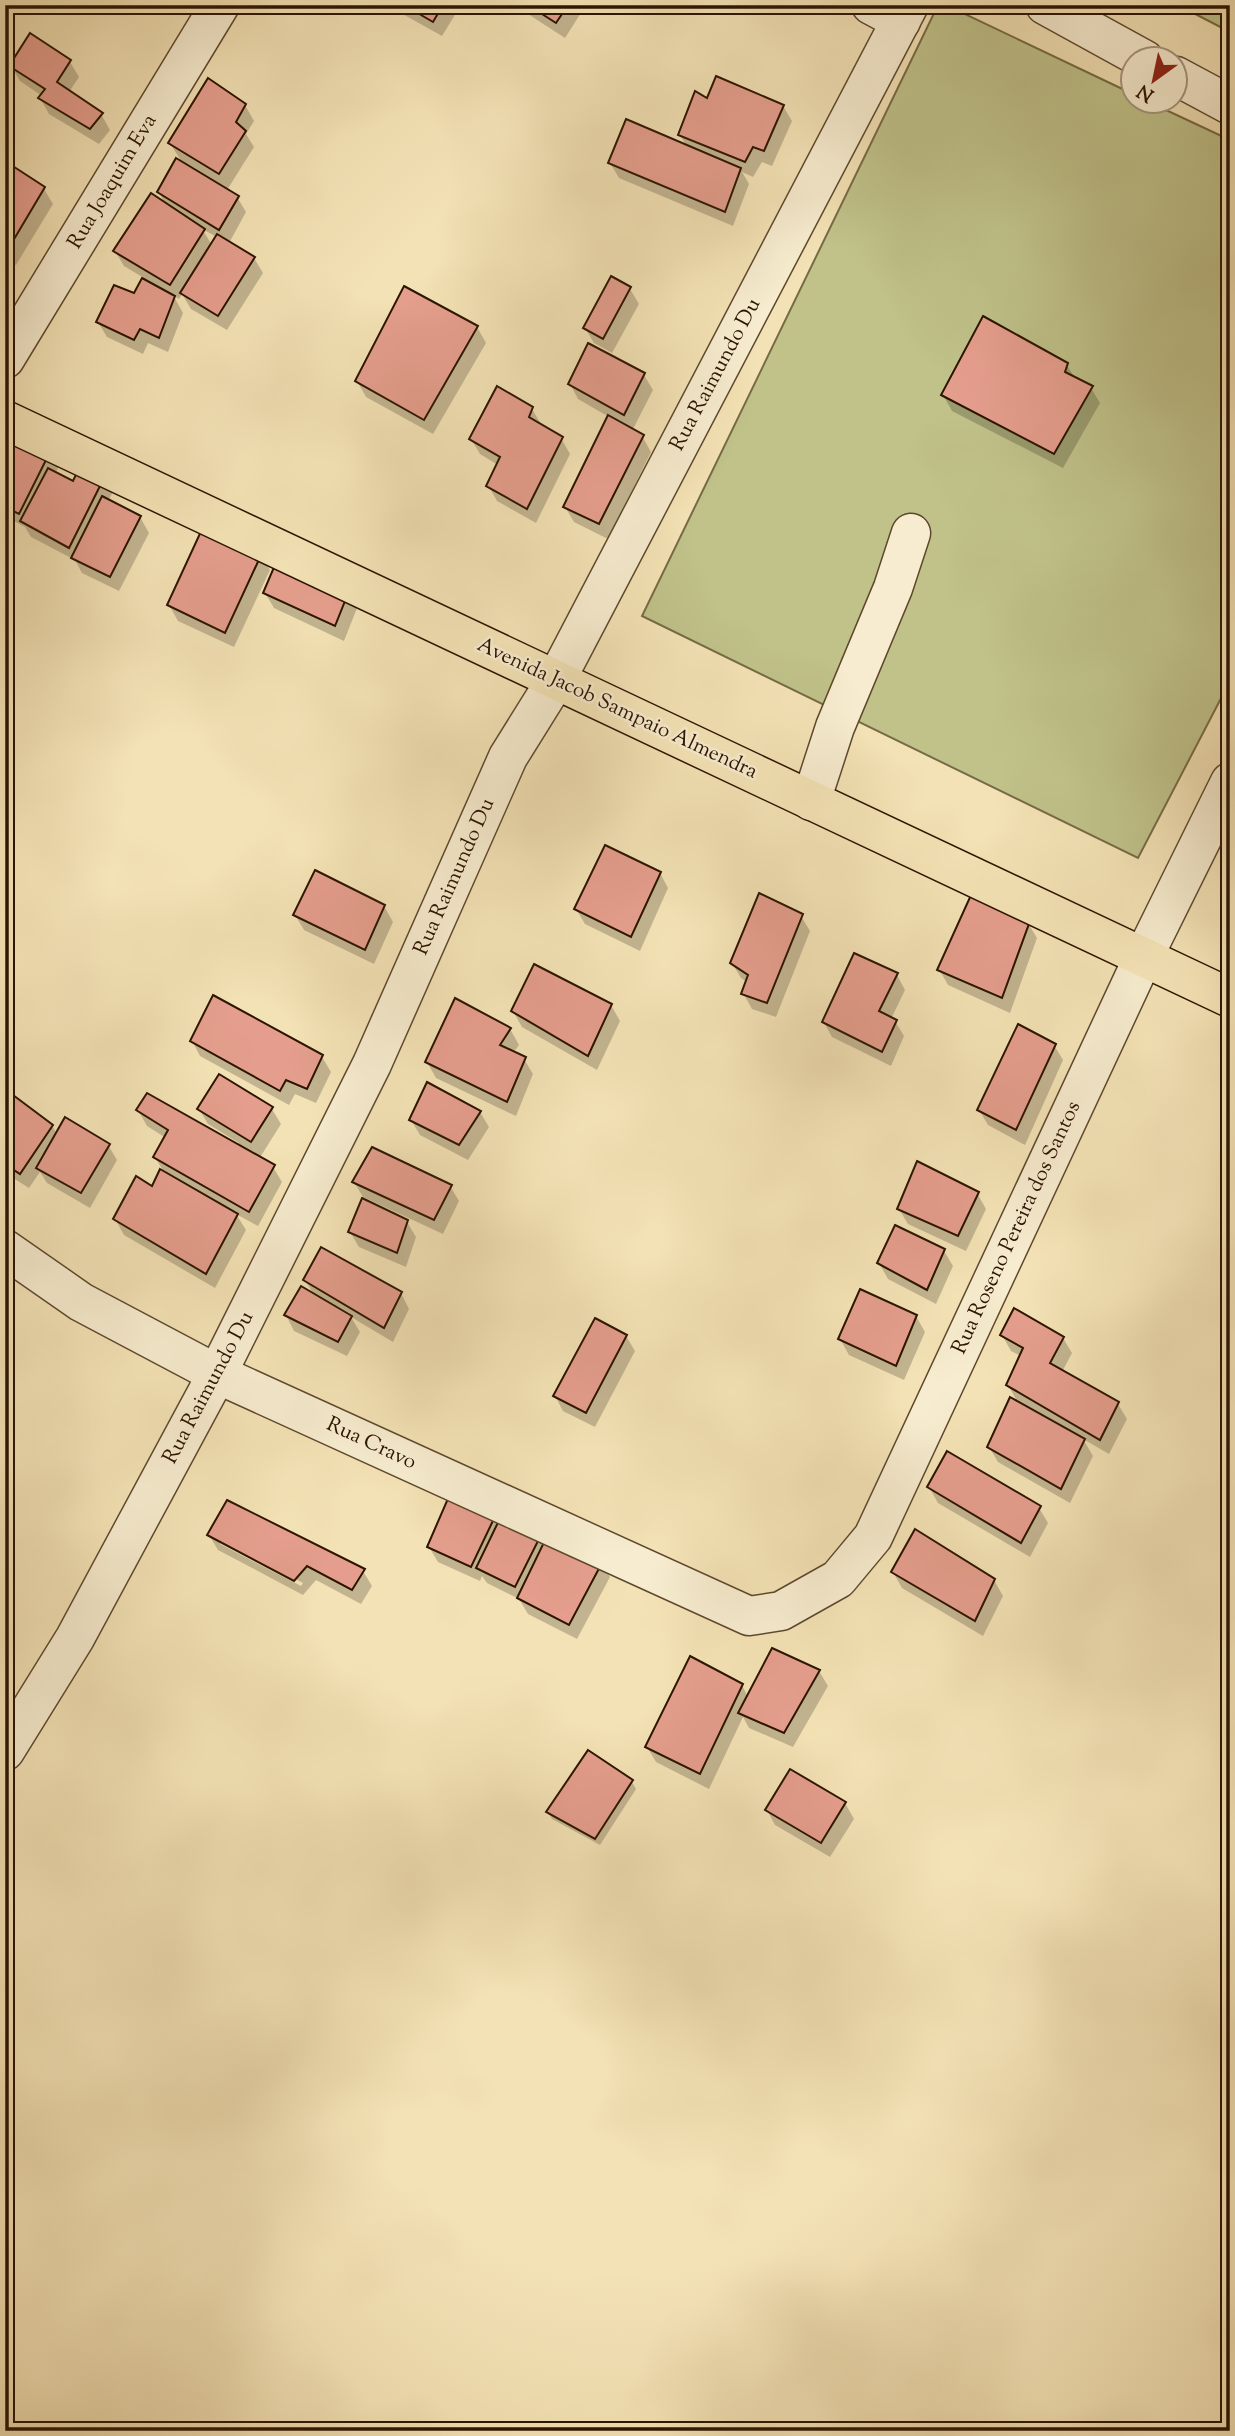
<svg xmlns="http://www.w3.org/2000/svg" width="1235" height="2436" font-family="'Sorts Mill Goudy',serif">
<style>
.green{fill:#c0c28a;stroke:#766b45;stroke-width:2}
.shadow{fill:#0003;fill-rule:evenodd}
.building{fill:#e59e8d;stroke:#2c1400;stroke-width:2}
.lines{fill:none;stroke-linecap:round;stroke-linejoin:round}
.minor-casing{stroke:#5e482d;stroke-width:41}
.major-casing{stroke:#2c1400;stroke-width:41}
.minor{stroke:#f7eccf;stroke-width:38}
.major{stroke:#f3e2b5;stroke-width:38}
.labels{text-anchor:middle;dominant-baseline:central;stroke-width:5;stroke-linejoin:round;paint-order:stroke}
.street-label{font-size:21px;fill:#2c1400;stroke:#f7eccf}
</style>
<rect width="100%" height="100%" fill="#f3e2b5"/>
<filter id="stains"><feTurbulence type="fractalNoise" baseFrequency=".00286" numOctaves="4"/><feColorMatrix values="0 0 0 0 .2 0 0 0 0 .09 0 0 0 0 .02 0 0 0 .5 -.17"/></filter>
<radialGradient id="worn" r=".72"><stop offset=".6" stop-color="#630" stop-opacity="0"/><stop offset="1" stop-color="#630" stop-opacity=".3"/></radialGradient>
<g class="green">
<polygon points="938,5 946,5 1133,94 1134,102 1149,102 1230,140 1230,681 1138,858 642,616"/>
<polygon points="1178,5 1230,5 1230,32"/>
</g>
<g class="shadow">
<polygon points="395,5 461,5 442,36 399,12"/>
<polygon points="523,5 586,5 565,38 528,14"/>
<polygon points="30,36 70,62 79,77 69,92 101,114 110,130 99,144 49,114 40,98 42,96 20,81 11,66"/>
<polygon points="708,101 783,106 792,121 772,166 762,162 753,177 742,172 749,184 733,226 619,178 610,163 687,147 680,135"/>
<path d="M245 105 254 121 246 134 254 147 227 190 237 197 246 212 229 243 254 258 263 273 227 330 191 309 182 294 179 299 173 295 183 313 168 352 148 343 143 354 107 337 98 322 135 295 144 278 124 266 115 251 166 206 159 192 183 164 170 143ZM202 229 217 237 212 245Z"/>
<polygon points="5,164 44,189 53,204 16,265 5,258"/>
<polygon points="630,289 639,304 612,353 594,343 585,328"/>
<polygon points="477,327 486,343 433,434 366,397 357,381"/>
<polygon points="1067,365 1076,380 1091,388 1100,403 1063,468 952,411 943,395"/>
<polygon points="644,375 653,390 632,431 642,436 651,452 608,539 574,522 565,507 609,417 578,399 570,384"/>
<polygon points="532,409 541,424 561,438 570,454 536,523 497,501 488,485 498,465 480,454 471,439"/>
<polygon points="5,429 60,464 55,474 74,484 104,477 113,492 108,501 140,517 149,533 119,591 82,573 75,560 31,537 25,527 5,516"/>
<polygon points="261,555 270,570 234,647 178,621 169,605"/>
<polygon points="265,593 359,603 344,641 274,608"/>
<polygon points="660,873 668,888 640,951 585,924 576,909"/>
<polygon points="384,906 393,922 374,964 304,930 295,915"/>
<polygon points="801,916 810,931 776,1017 752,1009 743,993 747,982 741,978 732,963"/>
<polygon points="1028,923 1037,938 1010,1013 948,985 939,969"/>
<polygon points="897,975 905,990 891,1019 895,1021 904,1036 891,1066 832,1037 823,1021"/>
<polygon points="611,1005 620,1021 597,1070 522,1027 513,1011"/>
<polygon points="510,1029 519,1045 513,1053 524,1059 533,1074 516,1116 436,1078 427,1062"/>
<polygon points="192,1041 322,1057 331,1072 316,1103 295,1094 289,1105 200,1056"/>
<polygon points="1054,1045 1063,1060 1025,1145 988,1125 979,1110"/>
<polygon points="220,1076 272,1109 281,1124 259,1159 273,1167 282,1182 258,1226 236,1214 246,1230 215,1288 124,1235 115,1219 153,1188 162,1169 155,1157 166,1138 147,1126 138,1110 237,1146 239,1143 208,1124 199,1109"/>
<polygon points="5,1111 52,1126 57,1134 108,1145 117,1160 90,1208 47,1183 40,1172 29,1188 5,1173"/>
<polygon points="480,1112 489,1127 468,1160 420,1135 411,1120"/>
<polygon points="354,1182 450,1186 459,1201 443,1234 363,1197"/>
<polygon points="977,1193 986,1209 966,1251 908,1224 899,1209"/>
<polygon points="407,1222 416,1237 406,1267 359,1247 350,1232"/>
<polygon points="944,1251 953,1266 936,1304 888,1279 879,1263"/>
<polygon points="305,1280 401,1293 409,1309 393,1342 351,1317 360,1332 347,1356 294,1331 286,1315 314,1295"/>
<polygon points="916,1316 925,1332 904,1380 849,1355 840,1339"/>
<polygon points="1002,1335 1063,1338 1072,1353 1062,1372 1118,1404 1127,1419 1109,1454 1083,1439 1093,1456 1070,1503 998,1462 989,1447 1018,1403 1008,1385 1021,1356 1011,1351"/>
<polygon points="626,1336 635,1351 595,1427 563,1411 555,1396"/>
<polygon points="929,1487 1039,1508 1048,1523 1030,1557 938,1503"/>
<polygon points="454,1489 601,1562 610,1577 577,1639 528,1614 519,1599 487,1583 482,1576 480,1581 438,1562 429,1547"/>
<path d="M209 1535 363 1571 372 1586 361 1604 316 1580 303 1595 218 1550ZM220 1540 303 1583 301 1586 220 1544Z"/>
<polygon points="893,1572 994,1580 1003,1596 983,1636 902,1588"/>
<polygon points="819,1671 828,1686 793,1747 749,1728 743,1717 709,1789 656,1762 647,1747 742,1685 748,1697"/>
<polygon points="632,1782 636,1789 600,1845 552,1819 548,1812"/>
<polygon points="845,1803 854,1819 830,1857 775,1825 767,1810"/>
</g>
<g class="building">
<polygon points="404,5 443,5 433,22"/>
<polygon points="528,5 568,5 556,23"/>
<polygon points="30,33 71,60 57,82 103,113 90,129 38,98 45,89 9,66"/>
<polygon points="716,76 784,105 764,151 753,147 745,162 678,135 695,91 707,98"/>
<polygon points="208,78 246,104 236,122 246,131 219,174 168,143"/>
<polygon points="626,119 741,168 725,212 608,163"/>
<polygon points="176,158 239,196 219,230 157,192"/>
<polygon points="5,161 45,187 7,251 5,250"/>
<polygon points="151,193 205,229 170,285 113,251"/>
<polygon points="217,234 255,257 218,316 180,293"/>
<polygon points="611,276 631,287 603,339 583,328"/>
<polygon points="142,278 175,296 159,338 140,329 134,340 96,322 114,285 134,293"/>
<polygon points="404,286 478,326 424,420 355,381"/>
<polygon points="983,316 1068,363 1065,372 1093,386 1054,454 941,395"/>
<polygon points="588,343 645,373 624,415 568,384"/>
<polygon points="497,386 533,407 529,417 563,437 527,509 486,486 500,457 469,439"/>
<polygon points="608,415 644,435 599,524 563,507"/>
<polygon points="5,425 52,448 19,514 5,507"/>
<polygon points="81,464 105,476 69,548 20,521 48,468 73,481"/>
<polygon points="102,496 141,516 110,577 71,558"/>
<polygon points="203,527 262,553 225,633 167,605"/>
<polygon points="280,553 351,586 335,626 263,593"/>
<polygon points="605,845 661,872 631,937 574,909"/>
<polygon points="315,870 385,905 365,950 293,915"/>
<polygon points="759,893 803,914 767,1003 741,994 748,975 730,963"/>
<polygon points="971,895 1030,921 1002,998 937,970"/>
<polygon points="854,953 898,973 879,1011 897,1020 882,1052 822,1022"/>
<polygon points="534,964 612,1004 588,1056 511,1011"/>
<polygon points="213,995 323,1055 307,1089 286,1080 280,1091 190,1041"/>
<polygon points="455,998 511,1028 500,1045 526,1057 507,1102 425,1062"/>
<polygon points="1018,1024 1056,1044 1016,1130 977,1110"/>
<polygon points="219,1074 273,1107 251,1142 197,1109"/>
<polygon points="427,1082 481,1111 459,1145 409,1120"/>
<polygon points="147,1093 275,1165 249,1212 153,1157 168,1130 136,1110"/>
<polygon points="13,1095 53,1125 20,1174 5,1164 5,1107"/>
<polygon points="65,1117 110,1144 81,1193 36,1168"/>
<polygon points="372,1147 452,1185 434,1220 352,1182"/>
<polygon points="917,1161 979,1192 958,1236 897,1209"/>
<polygon points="160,1169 238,1214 206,1274 113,1219 136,1176 152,1186"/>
<polygon points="362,1198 408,1220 397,1253 348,1232"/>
<polygon points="895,1225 945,1249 927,1290 877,1263"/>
<polygon points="321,1247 402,1292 384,1328 303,1280"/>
<polygon points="301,1286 352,1316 338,1342 284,1315"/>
<polygon points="860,1289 917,1315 896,1366 838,1339"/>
<polygon points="1014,1308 1064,1337 1050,1363 1119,1402 1100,1440 1006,1385 1023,1348 1000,1335"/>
<polygon points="595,1318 627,1335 586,1413 553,1396"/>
<polygon points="1010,1397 1085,1439 1061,1489 987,1447"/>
<polygon points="947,1451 1041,1506 1021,1543 927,1487"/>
<polygon points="453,1487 499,1508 471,1567 427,1547"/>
<polygon points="227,1500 365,1569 352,1590 307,1566 294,1581 207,1535"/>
<polygon points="504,1510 543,1531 515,1587 476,1568"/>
<polygon points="915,1529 995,1579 975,1621 891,1572"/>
<polygon points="548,1534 603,1561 569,1625 517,1598"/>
<polygon points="772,1648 820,1670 784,1733 738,1713"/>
<polygon points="690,1656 743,1684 700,1774 645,1747"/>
<polygon points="588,1750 633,1780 595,1839 546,1812"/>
<polygon points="790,1769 846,1802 821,1843 765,1810"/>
</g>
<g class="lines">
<defs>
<g id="minor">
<polyline points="871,5 901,21"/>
<polyline points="1045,5 1145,60"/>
<polyline points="1176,76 1230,105"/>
<polyline points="5,359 220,5"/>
<polyline points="811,801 835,727 893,588 911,533"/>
<polyline points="5,1249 81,1302 217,1374 749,1616 781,1611 838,1579 873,1537 1143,958 1230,782"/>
<polyline points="5,1751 75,1638 217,1374 372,1064 508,757 556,680 909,5"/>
</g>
<polyline id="major" points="5,420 1230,998"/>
</defs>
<use href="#minor" class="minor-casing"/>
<use href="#major" class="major-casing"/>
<use href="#minor" class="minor"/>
<use href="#major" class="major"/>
</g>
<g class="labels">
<g class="street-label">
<text transform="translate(113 182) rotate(-59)">Rua Joaquim Eva</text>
<text transform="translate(716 375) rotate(-62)">Rua Raimundo Du</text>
<text transform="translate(617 709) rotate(25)">Avenida Jacob Sampaio Almendra</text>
<text transform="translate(455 877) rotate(-66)">Rua Raimundo Du</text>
<text transform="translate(1017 1228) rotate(-65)">Rua Roseno Pereira dos Santos</text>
<text transform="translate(209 1388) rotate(-62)">Rua Raimundo Du</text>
<text transform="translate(371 1444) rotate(25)">Rua Cravo</text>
</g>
</g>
<rect width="1235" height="2436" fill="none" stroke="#f3e2b5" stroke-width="28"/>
<rect x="7" y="7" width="1221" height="2422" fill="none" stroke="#2c1400" stroke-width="3.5"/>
<rect x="14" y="14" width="1207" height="2408" fill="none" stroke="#2c1400" stroke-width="2"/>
<g transform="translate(1154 80) rotate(213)"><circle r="33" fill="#f7eccf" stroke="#a6967c" stroke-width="2"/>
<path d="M0-5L12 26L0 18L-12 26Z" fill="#8f2418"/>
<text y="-10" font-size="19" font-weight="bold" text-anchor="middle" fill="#2c1400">N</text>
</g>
<rect width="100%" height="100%" filter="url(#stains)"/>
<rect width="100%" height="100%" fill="url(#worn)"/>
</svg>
